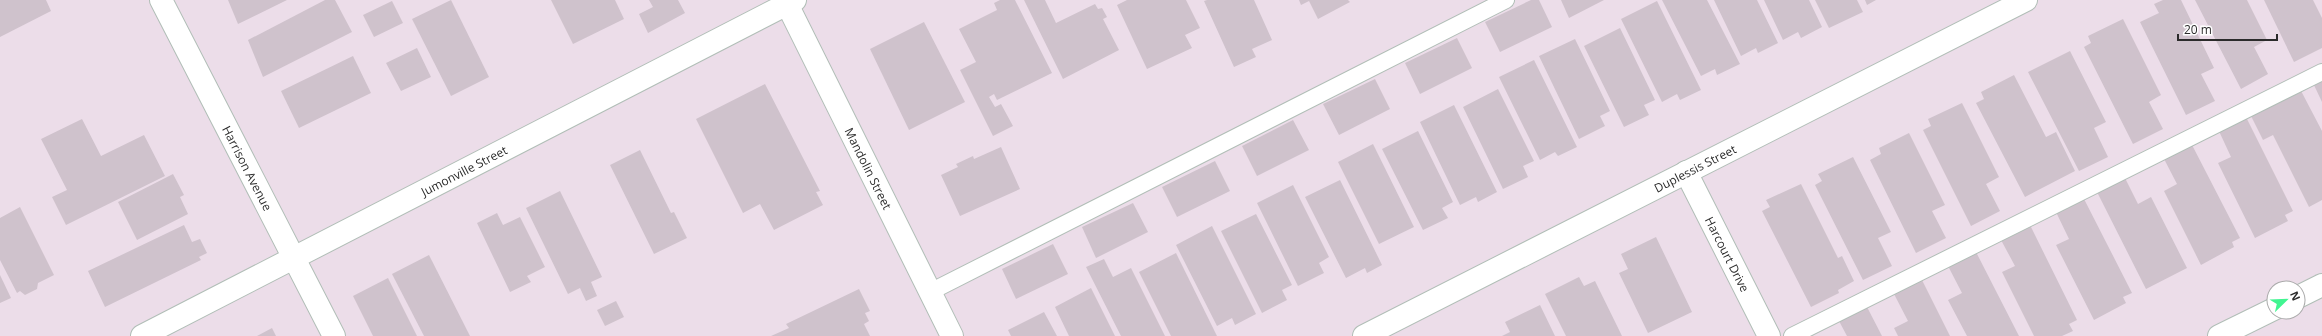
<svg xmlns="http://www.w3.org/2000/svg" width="2322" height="336" font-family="'Open Sans',sans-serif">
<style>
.building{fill:#cfc2cc}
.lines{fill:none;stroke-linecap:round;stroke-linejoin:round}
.lane-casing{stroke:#b1beb7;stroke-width:18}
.street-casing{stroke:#b1beb7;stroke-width:24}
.secondary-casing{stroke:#b1beb7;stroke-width:24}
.lane{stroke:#fff;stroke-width:16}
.street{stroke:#fff;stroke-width:22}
.secondary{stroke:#fff;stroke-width:22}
.labels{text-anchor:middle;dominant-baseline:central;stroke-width:3;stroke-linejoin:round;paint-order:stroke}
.street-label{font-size:12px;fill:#2b2b2b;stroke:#fff}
</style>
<rect width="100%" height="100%" fill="#ecdde9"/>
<g class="building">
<polygon points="0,0 46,0 51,11 0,37"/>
<polygon points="228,0 287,0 238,24"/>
<polygon points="325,0 335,0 352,32 263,77 248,40"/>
<polygon points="451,0 489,77 451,96 412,19"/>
<polygon points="551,0 615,0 624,19 573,44"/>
<polygon points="649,0 678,0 685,13 648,33 639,14 653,7"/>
<polygon points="1000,0 1015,0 1052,73 997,100 994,94 989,97 995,107 1001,104 1013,126 993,136 960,70 976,62 959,29 997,10 994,3"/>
<polygon points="1024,0 1045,0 1056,23 1095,4 1098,9 1102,8 1107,17 1103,19 1119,50 1063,79"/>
<polygon points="1127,0 1186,0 1200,28 1185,35 1192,48 1147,69 1117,5"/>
<polygon points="1207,0 1254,0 1272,40 1252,49 1256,57 1234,67 1204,1"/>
<polygon points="1299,0 1348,0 1350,2 1318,19 1309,1 1301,5"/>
<polygon points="1531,0 1539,0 1552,27 1500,52 1485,22"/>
<polygon points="1561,0 1604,0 1569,18"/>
<polygon points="1662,0 1707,0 1740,64 1717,75 1715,69 1701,76"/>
<polygon points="1714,0 1757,0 1778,43 1758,53 1756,48 1741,56"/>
<polygon points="1764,0 1809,0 1822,27 1801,38 1798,32 1783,40"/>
<polygon points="1815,0 1857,0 1863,12 1829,28"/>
<polygon points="1865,0 1876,0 1867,5"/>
<polygon points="2163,0 2181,0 2214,68 2201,74 2215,101 2186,115 2140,22 2159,13 2154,4"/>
<polygon points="2195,0 2247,0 2267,40 2254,47 2268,74 2241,89"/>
<polygon points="2264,0 2313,0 2322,18 2322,48 2294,62"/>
<polygon points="392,1 403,23 374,37 363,15"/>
<polygon points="1657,1 1701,90 1680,100 1677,94 1662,102 1621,19"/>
<polygon points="2123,19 2161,95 2149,102 2163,129 2133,144 2084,47 2091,43 2088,36"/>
<polygon points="924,22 965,102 909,130 870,49"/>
<polygon points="1620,28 1655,100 1644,105 1649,115 1624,127 1584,46"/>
<polygon points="1457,38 1472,68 1420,94 1405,63"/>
<polygon points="1575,39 1610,111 1600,116 1605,126 1579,139 1539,56"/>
<polygon points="417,48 431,77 401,91 386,63"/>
<polygon points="2070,51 2106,122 2094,128 2108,157 2079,171 2028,72"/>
<polygon points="353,56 371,93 299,128 281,91"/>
<polygon points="1534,60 1577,147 1558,156 1555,152 1540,160 1499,77"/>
<polygon points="2014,75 2046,137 2056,132 2075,171 2025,197 1976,103 1984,99 1981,92"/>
<polygon points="1375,79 1390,109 1339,135 1323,104"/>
<polygon points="2322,79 2322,102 2313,83"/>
<polygon points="765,84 820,191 816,192 823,205 774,230 760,204 743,213 696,119"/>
<polygon points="2299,87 2322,131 2322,200 2309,207 2273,135 2263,140 2249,112"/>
<polygon points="1498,89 1534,161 1523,166 1528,177 1503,189 1463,107"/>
<polygon points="1962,103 1999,177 1986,184 2000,211 1971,226 1923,130 1931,126 1928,119"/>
<polygon points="1454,105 1497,192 1478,202 1476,197 1460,205 1420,122"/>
<polygon points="2245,115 2293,211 2285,215 2288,221 2255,238 2218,163 2231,157 2218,129"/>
<polygon points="82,119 101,156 144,135 165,176 66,225 52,197 67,190 41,139"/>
<polygon points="1293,120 1309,150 1257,176 1242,146"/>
<polygon points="1418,131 1453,202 1442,208 1448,218 1423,230 1382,149"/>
<polygon points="1909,133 1945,205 1932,211 1946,238 1916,253 1870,160 1881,154 1879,148"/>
<polygon points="2191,143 2240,238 2232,242 2234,247 2201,265 2164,191 2177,184 2163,157"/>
<polygon points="1373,144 1414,227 1379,244 1338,162"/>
<polygon points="1001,147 1020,189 960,216 941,175 958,167 956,164 973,156 974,159"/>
<polygon points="640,150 671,213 674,212 687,238 654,254 610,165"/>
<polygon points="1853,157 1891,232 1878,238 1892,266 1863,280 1815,185 1822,181 1818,174"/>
<polygon points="1215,161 1230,191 1177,217 1162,187"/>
<polygon points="173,174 184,195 180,197 188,214 137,240 118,202"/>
<polygon points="2124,176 2138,204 2151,197 2187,268 2146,289 2096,190"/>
<polygon points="1340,180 1382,265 1367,273 1365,268 1346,278 1305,197"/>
<polygon points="1801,184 1838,258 1842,256 1854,281 1838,290 1839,293 1811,307 1762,211 1770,207 1766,200"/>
<polygon points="1293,185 1329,257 1319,263 1324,273 1298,286 1257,203"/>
<polygon points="560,191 602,277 591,282 597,296 586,301 580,288 568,294 526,208"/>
<polygon points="2083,197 2132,293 2123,297 2126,303 2094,320 2056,245 2069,239 2056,212"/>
<polygon points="1133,203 1148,232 1096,258 1082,227"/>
<polygon points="20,207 54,275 38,283 37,289 25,295 20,291 17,293 0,260 0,218"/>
<polygon points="497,213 503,225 520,217 545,267 527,276 531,282 510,292 477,223"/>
<polygon points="1256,214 1292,285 1282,290 1287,300 1262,313 1221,231"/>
<polygon points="184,225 192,242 200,239 207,253 199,257 201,260 105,307 88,271"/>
<polygon points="2030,225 2077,320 2069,324 2073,331 2062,336 2034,336 2002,272 2015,266 2001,240"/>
<polygon points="1212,226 1256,314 1235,325 1232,318 1217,326 1176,245"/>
<polygon points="1656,237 1692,312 1648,333 1619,273 1628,269 1621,254"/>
<polygon points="1053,244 1068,274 1016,299 1002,269"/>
<polygon points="1976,252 2019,336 1967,336 1948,300 1962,293 1948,266"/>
<polygon points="1176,253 1217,336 1171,336 1139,272"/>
<polygon points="429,255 470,336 424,336 392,274"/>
<polygon points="1104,259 1113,277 1131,268 1165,336 1121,336 1086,267"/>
<polygon points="0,275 11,298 0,303"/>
<polygon points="1579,277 1584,286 1595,281 1622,336 1566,336 1545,294"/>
<polygon points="388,278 417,336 373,336 353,296"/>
<polygon points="1922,280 1950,336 1898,336 1894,328 1908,321 1894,294"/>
<polygon points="1091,288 1115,336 1069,336 1055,307"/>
<polygon points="859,289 870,311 865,313 869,321 864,324 870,336 771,336 789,328 786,324"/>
<polygon points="616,301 624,317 605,326 597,310"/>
<polygon points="1540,305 1555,336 1502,336 1510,332 1505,322"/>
<polygon points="1867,307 1882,336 1847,336 1839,321"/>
<polygon points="1044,312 1057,336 1011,336 1008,330"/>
<polygon points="272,328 276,336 257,336"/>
</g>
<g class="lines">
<defs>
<g id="lane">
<polyline points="930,292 1506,0"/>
<polyline points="1792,336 2322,72"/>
</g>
<g id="street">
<path id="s1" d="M785 0 952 336"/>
<path id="s2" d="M1686 172 1769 336"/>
<polyline points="2298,297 2322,285"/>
<path id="s3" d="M142 336 795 0"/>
<path id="s4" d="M1364 336 2026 0"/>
<polyline points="2219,336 2274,309"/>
</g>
<g id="secondary">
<path id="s5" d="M161 0 334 336"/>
</g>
</defs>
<use href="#lane" class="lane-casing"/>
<use href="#street" class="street-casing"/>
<use href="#secondary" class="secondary-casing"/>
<use href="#lane" class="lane"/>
<use href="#street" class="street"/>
<use href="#secondary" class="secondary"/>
</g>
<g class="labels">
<g class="street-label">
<text stroke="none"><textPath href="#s5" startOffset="189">Harrison Avenue</textPath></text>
<text stroke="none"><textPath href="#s1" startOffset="188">Mandolin Street</textPath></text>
<text stroke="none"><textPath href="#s4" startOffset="371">Duplessis Street</textPath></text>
<text stroke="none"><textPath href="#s3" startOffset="362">Jumonville Street</textPath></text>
<text stroke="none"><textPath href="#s2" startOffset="92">Harcourt Drive</textPath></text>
</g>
</g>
<g transform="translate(2286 300) rotate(67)"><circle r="19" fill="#ffffff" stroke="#aaaaaa"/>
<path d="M0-3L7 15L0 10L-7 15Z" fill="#41f591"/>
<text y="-6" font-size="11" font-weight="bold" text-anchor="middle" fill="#2b2b2b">N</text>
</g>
<path d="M2178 34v6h99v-6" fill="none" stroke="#2b2b2b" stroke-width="2"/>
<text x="2184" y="34" font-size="12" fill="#2b2b2b" stroke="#ffffff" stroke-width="3" paint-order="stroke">20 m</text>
</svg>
